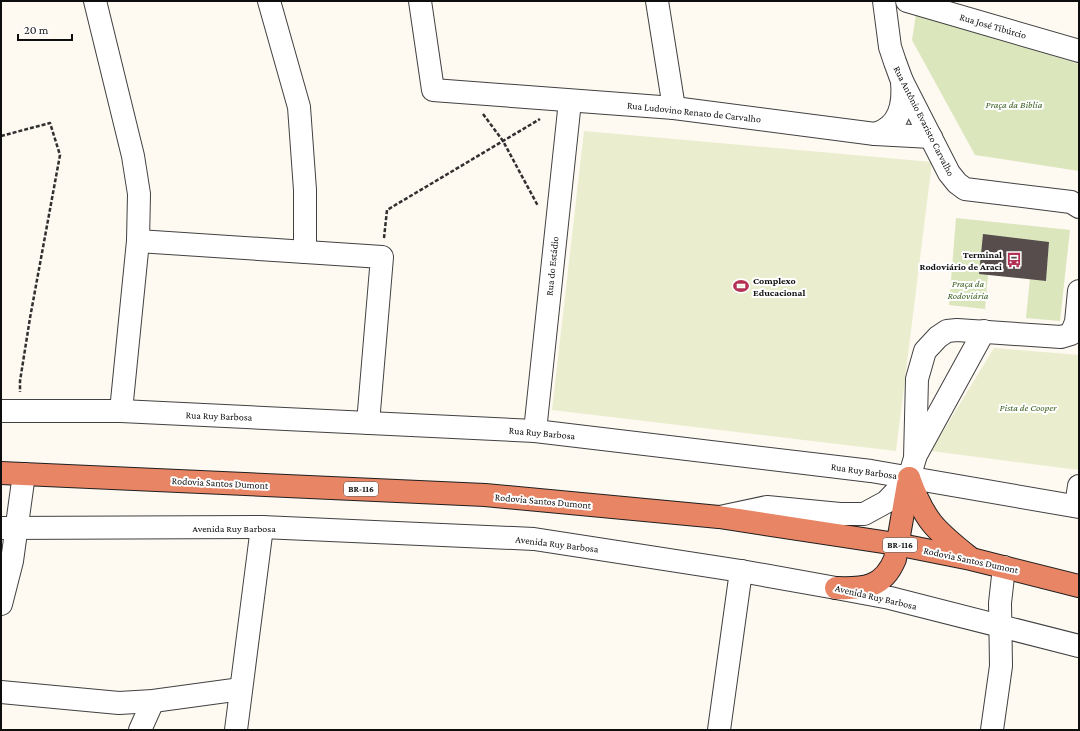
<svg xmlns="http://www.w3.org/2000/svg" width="1080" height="731" font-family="'Crimson Pro',serif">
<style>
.green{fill:#dbe6bd}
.pitch{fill:#eaeece}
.building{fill:#564d4c}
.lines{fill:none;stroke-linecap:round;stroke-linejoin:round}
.minor-casing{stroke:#414141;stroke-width:24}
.highway-casing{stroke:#1f1f1f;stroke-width:24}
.path{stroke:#303030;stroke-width:2.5;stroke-dasharray:4 2;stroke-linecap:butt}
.minor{stroke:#fff;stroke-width:22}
.highway{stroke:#e88565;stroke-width:22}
.labels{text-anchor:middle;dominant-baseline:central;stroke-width:4;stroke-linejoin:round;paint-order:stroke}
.shield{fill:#fff;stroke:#565656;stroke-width:1}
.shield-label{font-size:9px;font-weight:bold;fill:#0e0e0e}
.street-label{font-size:10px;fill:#0e0e0e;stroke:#fff}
.park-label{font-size:10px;font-style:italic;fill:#3e6124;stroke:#fff}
.poi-label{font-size:10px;font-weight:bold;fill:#0e0e0e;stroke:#fff;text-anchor:end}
</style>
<rect width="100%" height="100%" fill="#fef9f1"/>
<g class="green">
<polygon points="916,14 1079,64 1079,171 975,155 912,40"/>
<polygon points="956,218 1070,230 1060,321 1026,318 1030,278 1046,281 1049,242 988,275 985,309 949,305"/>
</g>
<g class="pitch">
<polygon points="584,131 932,162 896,451 552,410"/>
<polygon points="994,348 1079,355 1079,470 931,451"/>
</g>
<polygon class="building" points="983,234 1049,242 1046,281 979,274"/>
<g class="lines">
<defs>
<g id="minor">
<polyline points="95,1 133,156 139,194 138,241 121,411"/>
<polyline points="269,1 299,107 305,190 305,252"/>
<polyline points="420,1 433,90 674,108 875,134 931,137"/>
<polyline points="657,1 674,108"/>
<polyline points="884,1 890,47 895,62 902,81 949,173 957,183 965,189 1071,202 1079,207"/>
<polyline points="907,1 1079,51"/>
<path d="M875 134C900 127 904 104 902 81"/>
<polyline points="138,241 382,257 368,423"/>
<polyline points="1,411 121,411 535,431 871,471 1079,507"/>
<polyline points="535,431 570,101"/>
<polyline points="916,455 984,331"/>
<polyline points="1076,506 1079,486"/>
<polyline points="720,517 767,507 840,514 864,514 886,502 909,478 915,458 917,379 925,351 938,337 947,331 957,330 1061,337 1071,334 1076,322 1079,291"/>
<polyline points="1,528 262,527 534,539 741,571 836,588 890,598 1079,646"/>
<polyline points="1,604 12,561 24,474"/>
<polyline points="1,692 119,703 153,701 241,689"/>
<polyline points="140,730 153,701"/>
<polyline points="236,730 262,527"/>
<polyline points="719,730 741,571"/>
<polyline points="992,730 1001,666 1000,603 1004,567"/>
</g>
<g id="highway">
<polyline points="1,473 485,495 719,517 896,544 971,559 1079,586"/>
<path d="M909 478C924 520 935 530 969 557"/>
<path d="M836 588C864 589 883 588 895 559L909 478"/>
</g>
</defs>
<use href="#minor" class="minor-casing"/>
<use href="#highway" class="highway-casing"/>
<g class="path">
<polyline points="483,114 503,141 538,206"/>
<polyline points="1,136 50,123 60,155 30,318 20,381 20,392"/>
<polyline points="384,238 387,210 540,119"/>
</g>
<use href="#minor" class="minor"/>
<use href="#highway" class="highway"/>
</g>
<defs>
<symbol id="bus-bare" viewBox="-9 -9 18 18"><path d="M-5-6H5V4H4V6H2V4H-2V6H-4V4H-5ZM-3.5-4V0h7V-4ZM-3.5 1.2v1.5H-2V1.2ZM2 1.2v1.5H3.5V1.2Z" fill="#b33254" stroke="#fff" stroke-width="2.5" paint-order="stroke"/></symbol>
<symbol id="stadium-bare" viewBox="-9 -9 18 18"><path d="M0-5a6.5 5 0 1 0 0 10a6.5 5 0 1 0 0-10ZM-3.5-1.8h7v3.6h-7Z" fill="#b33254" stroke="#fff" stroke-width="2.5" paint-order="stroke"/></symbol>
</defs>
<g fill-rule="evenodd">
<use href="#bus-bare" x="1003" y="249" width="22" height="22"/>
<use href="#stadium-bare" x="730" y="275" width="22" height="22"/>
</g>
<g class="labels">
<g class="shield">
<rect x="344" y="482" width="34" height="14" rx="3"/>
<rect x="883" y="538" width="34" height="14" rx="3"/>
</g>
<g class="shield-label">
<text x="361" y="489">BR-116</text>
<text x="900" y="545">BR-116</text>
</g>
<g class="street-label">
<text transform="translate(993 26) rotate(16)">Rua José Tibúrcio</text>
<text transform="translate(694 112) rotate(6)">Rua Ludovino Renato de Carvalho</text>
<text transform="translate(924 121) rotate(63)">Rua Antônio Evaristo Carvalho</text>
<text transform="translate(552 266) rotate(-84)">Rua do Estádio</text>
<text transform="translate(219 416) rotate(2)">Rua Ruy Barbosa</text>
<text transform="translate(542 433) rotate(5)">Rua Ruy Barbosa</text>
<text transform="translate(864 471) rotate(8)">Rua Ruy Barbosa</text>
<text transform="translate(220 483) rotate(3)">Rodovia Santos Dumont</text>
<text transform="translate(543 501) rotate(5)">Rodovia Santos Dumont</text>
<text x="234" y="528">Avenida Ruy Barbosa</text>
<text transform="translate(557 544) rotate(7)">Avenida Ruy Barbosa</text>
<text transform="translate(971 560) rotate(12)">Rodovia Santos Dumont</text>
<text transform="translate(876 597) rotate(13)">Avenida Ruy Barbosa</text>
</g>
<g class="park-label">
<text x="1014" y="104">Praça da Biblia</text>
<text x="968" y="283">Praça da<tspan x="968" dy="12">Rodoviária</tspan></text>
<text x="1028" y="407">Pista de Cooper</text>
</g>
<g class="poi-label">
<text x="1002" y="254">Terminal<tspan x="1002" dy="12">Rodoviário de Araci</tspan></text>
<text x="753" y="280" text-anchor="start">Complexo<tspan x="753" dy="12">Educacional</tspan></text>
</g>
</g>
<rect width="1080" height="731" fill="none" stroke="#0e0e0e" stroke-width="4"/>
<path d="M18 34v6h54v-6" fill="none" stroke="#0e0e0e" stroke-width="2"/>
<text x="24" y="34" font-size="12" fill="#0e0e0e" stroke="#ffffff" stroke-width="3" paint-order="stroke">20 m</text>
</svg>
